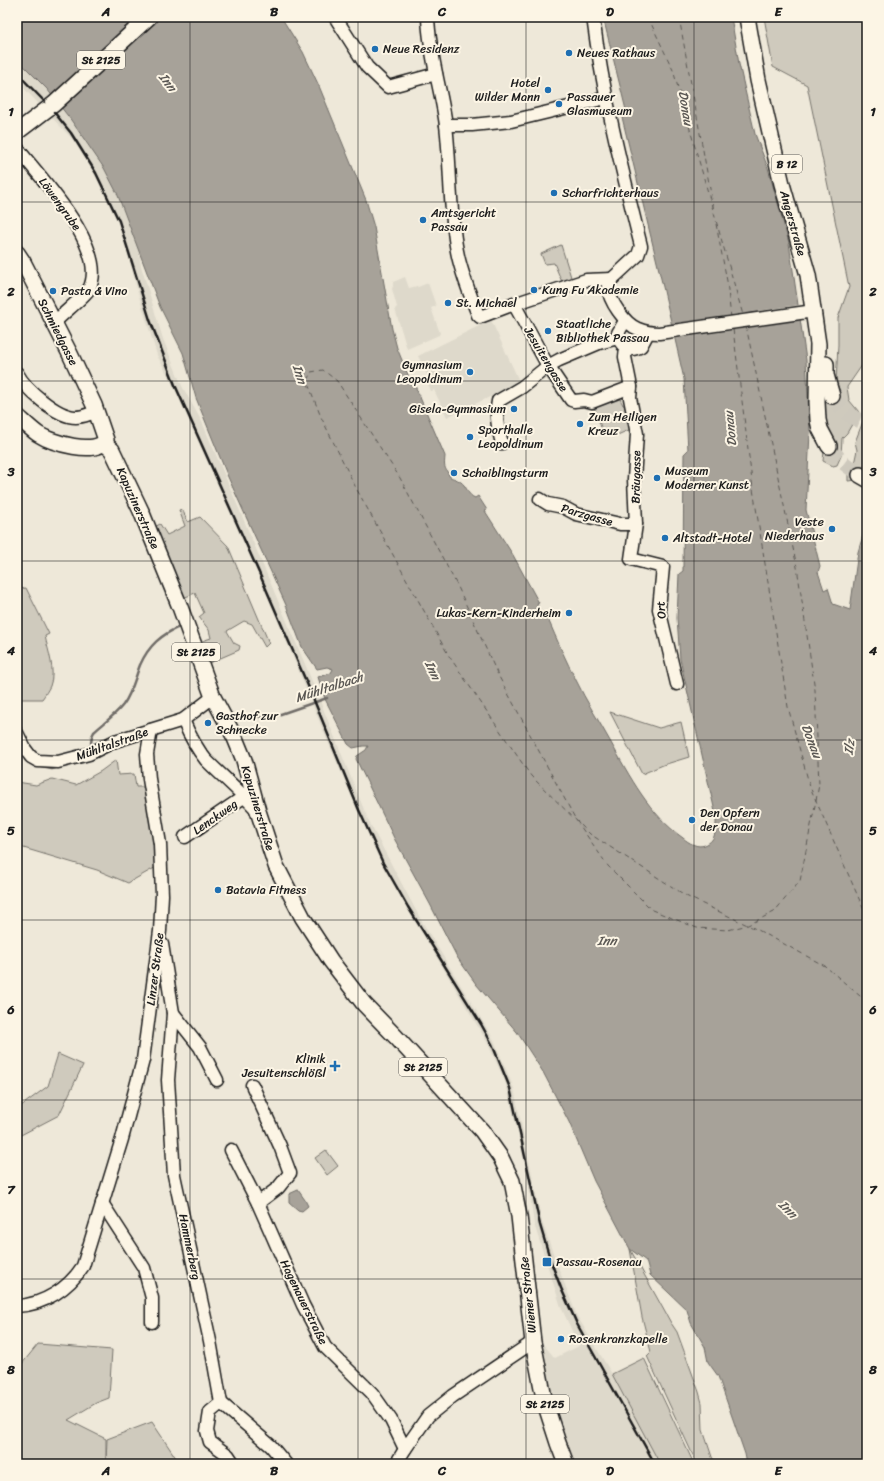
<svg xmlns="http://www.w3.org/2000/svg" width="884" height="1481" font-family="Sriracha,sans-serif">
<style>
.built{fill:#ded9cb}
.green{fill:#cfcabd;stroke:#76736c}
.water{fill:#a7a299;stroke:#6f6c67}
.pier{fill:#eee8d9}
.lines{fill:none;stroke-linecap:round;stroke-linejoin:round}
.stream{stroke:#6f6c67;stroke-width:2.5}
.ferry{stroke:#5b5854;stroke-width:1;stroke-dasharray:5 4;stroke-linecap:butt}
.major-tunnel{stroke:#cec9bd;stroke-width:15;stroke-dasharray:15 8;stroke-linecap:butt}
.minor-casing{stroke:#1c1c1c;stroke-width:15}
.major-casing{stroke:#1c1c1c;stroke-width:18}
.minor{stroke:#fcf5e5;stroke-width:12}
.major{stroke:#fcf5e5;stroke-width:15}
.rail{stroke:#1c1c1c;stroke-width:2.5}
.grid{fill:none;stroke:#1c1c1c;stroke-width:1;stroke-opacity:0.55}
.poi-dot{fill:#1f6fb2;stroke:#fcf5e5;stroke-width:1.5}
.labels{text-anchor:middle;dominant-baseline:central;stroke-width:4;stroke-linejoin:round;paint-order:stroke}
.shield{fill:#fcf5e5;stroke:#5f5d58;stroke-width:1}
.shield-label{font-size:11px;font-weight:bold;fill:#1c1c1c}
.poi-label{font-size:12px;fill:#1c1c1c;stroke:#fcf5e5;text-anchor:start}
.street-label{font-size:12px;fill:#1c1c1c;stroke:#fcf5e5}
.water-label{font-size:13px;font-style:italic;fill:#5b5854;stroke:#fcf5e5}
.neatline{fill:none;stroke:#1c1c1c;stroke-width:1.5}
.grid-label{font-size:13px;text-anchor:middle;font-weight:bold;fill:#1c1c1c}
</style>
<rect width="100%" height="100%" fill="#eee8d9"/>
<filter id="ink" filterUnits="userSpaceOnUse"><feTurbulence type="fractalNoise" baseFrequency=".025" numOctaves="2"/><feDisplacementMap in="SourceGraphic" scale="8" xChannelSelector="R" yChannelSelector="G"/><feConvolveMatrix kernelMatrix="1 2 1 2 8 2 1 2 1" color-interpolation-filters="sRGB"/></filter>
<g filter="url(#ink)">
<g class="built">
<polygon points="17,59 47,89 71,120 104,168 117,193 139,252 141,266 163,339 182,386 202,422 305,664 369,822 421,920 494,1040 514,1089 542,1222 558,1267 577,1316 612,1374 660,1464 572,1464 553,1411 537,1337 555,1358 579,1346 561,1307 534,1224 525,1160 505,1081 487,1042 426,939 365,826 325,735 268,596 174,387 157,355 138,293 126,246 118,220 105,192 79,146 17,81"/>
<polygon points="405,277 409,288 417,286 418,287 428,283 436,306 431,308 440,333 439,335 407,349 395,309 397,307 392,289 393,286 393,282"/>
<polygon points="491,320 520,383 447,417 434,390 431,391 428,384 431,382 418,356"/>
</g>
<g class="green">
<polygon points="764,17 866,17 867,20 867,358 847,387 849,400 859,412 847,433 842,438 841,456 837,465 833,466 823,461 824,451 834,441 826,421 823,404 840,391 836,382 838,345 838,318 849,287 807,85 773,67"/>
<polygon points="561,245 571,277 562,282 554,263 545,264 541,254"/>
<polygon points="619,397 623,405 624,405 631,429 613,437 610,431 603,433 594,407"/>
<polygon points="867,411 867,461 856,480 848,481 848,469 854,464 857,450 855,442"/>
<polygon points="182,509 188,522 200,517 228,546 269,643 265,647 252,624 244,621 227,631 234,643 240,646 239,650 209,663 199,642 211,638 209,630 199,617 204,613 195,593 181,599 153,528 160,524 167,535 185,526 179,510"/>
<path d="M26 588 49 634 45 636C48 651 56 671 50 686 48 690 45 695 42 699H17V589Z"/>
<polygon points="610,712 659,728 681,722 689,757 663,765 642,774"/>
<polygon points="116,760 118,775 134,774 136,787 145,787 158,866 128,883 97,870 17,846 17,782 36,785 52,779 76,785 101,771"/>
<polygon points="58,1054 83,1065 59,1115 17,1137 17,1109 48,1086"/>
<polygon points="326,1150 338,1166 327,1175 315,1158"/>
<polygon points="630,1249 671,1323 677,1332 699,1392 702,1403 703,1430 712,1457 716,1464 697,1464 647,1356 651,1352 642,1317"/>
<polygon points="38,1344 112,1350 109,1398 96,1403 68,1420 106,1439 106,1464 17,1464 17,1370"/>
<polygon points="644,1358 694,1464 660,1464 612,1374"/>
<polygon points="152,1422 180,1464 106,1464 107,1439"/>
</g>
<g class="water">
<path d="M17 17H281L303 52 319 86 366 200 374 227 392 329 397 348 411 382 413 381 445 456C444 468 444 466 450 477 455 479 460 480 464 485 468 490 468 495 475 498L478 496 487 510 485 511 513 555 539 603 537 604 545 620 548 619C557 640 566 661 576 680 586 701 599 721 610 741 630 777 649 814 683 838 689 843 697 848 705 845 717 840 716 828 716 816L680 659 677 618 679 574 683 571 684 454 688 450 684 379 664 291 621 113 626 110 603 17H731L739 64 755 134 768 168 789 243 806 360 810 433 806 510 820 566 818 572 824 590 828 588 833 604 850 610 858 552 867 522V1464H747L745 1454 718 1376 708 1362 705 1347 691 1323 687 1310 650 1275 646 1261 630 1249 594 1181 569 1122 543 1072 517 1032 476 984 457 957 430 904 395 840 356 759 357 756 366 750 368 746H363L353 748 348 744 325 699 318 677 331 673 333 669 327 667 317 669 302 647 286 605 228 477 196 398 183 353 160 307 117 193 104 168 71 120 47 89 17 59Z"/>
<polygon points="298,1190 305,1200 308,1206 302,1211 298,1210 289,1202 289,1194"/>
</g>
<polygon class="pier" points="799,305 801,320 673,339 670,324"/>
<g class="lines">
<g class="stream">
<polyline points="232,716 252,717 275,716 327,698"/>
<path d="M91 743 92 736 94 732C104 723 115 715 123 705 132 693 135 678 140 665 149 645 161 635 181 626"/>
<polyline points="36,766 52,769 59,767"/>
</g>
<g class="ferry">
<polyline points="648,17 673,70 743,315"/>
<polyline points="679,17 714,211"/>
<polyline points="716,224 727,281 731,318"/>
<polyline points="746,326 797,567 815,690 819,785 800,881 774,912 748,925 728,930 697,928 652,910 608,866 576,820 497,673 458,587 400,478 337,381 323,370 311,372 307,381 321,417 356,488 449,656 531,776 590,834 688,897 758,930 825,966 867,1002"/>
<polyline points="733,329 753,489 788,707 810,787 867,917"/>
</g>
<g class="major-tunnel">
<path d="M832 396C841 409 851 419 867 423"/>
<polyline points="829,446 841,461 860,475"/>
</g>
<defs>
<g id="minor">
<polyline points="335,17 367,67 388,87 436,74"/>
<path d="M428 17C429 53 441 89 446 125 451 167 449 210 457 251 461 273 470 294 478 315L480 317 514 304 586 280 612 279"/>
<path d="M593 17C603 95 622 170 641 246L638 255 612 279C610 281 608 284 608 287 609 301 625 324 638 329 645 332 652 333 659 333L814 311"/>
<polyline points="446,125 472,125 511,121 606,98"/>
<path d="M17 148C40 177 110 250 89 289 84 297 61 315 54 323"/>
<polyline points="514,304 548,366 571,400 574,401 584,400 592,402 631,387"/>
<path d="M625 321 618 333C619 346 629 353 641 346L648 333"/>
<polyline points="626,348 625,357 631,387 630,398 637,434 634,479 636,524 631,559 663,567 659,609 677,684"/>
<path d="M17 373C25 389 57 417 76 417 83 417 91 413 97 412"/>
<path d="M502 443C498 430 495 415 498 401L522 387 548 366 559 360 599 343 618 338"/>
<polyline points="540,499 548,504 563,507 576,514 620,524 636,524"/>
<path d="M183 720C189 734 196 748 206 760 223 777 241 792 257 810"/>
<polyline points="17,733 25,749 31,757 38,761 58,762 89,754 115,741 183,720 213,697"/>
<polyline points="185,837 245,796"/>
<polyline points="162,944 173,1013 168,1080 174,1175 210,1341 221,1403 210,1412 207,1431 210,1442 228,1455 234,1464"/>
<polyline points="173,1013 200,1047 217,1080"/>
<polyline points="252,1085 280,1146 290,1173 278,1188 258,1203"/>
<polyline points="231,1150 258,1203 303,1305 325,1347 372,1393 391,1420 405,1449"/>
<polyline points="102,1203 144,1268 152,1298 152,1322"/>
<path d="M17 1306C44 1305 69 1288 83 1266L122 1139 143 1060 160 931 162 895 160 844 149 779 147 754 151 730"/>
<polyline points="221,1403 271,1446 286,1464"/>
<polyline points="396,1464 405,1449 428,1416 453,1396 533,1342"/>
</g>
<g id="major">
<polyline points="747,17 758,80 782,184 808,275 818,344 817,402 818,420 820,429 829,446"/>
<polyline points="17,132 54,104 149,17"/>
<path d="M17 253 23 262 70 354 94 405 106 440C96 456 52 443 38 434 31 429 24 422 17 416"/>
<polyline points="826,364 826,375 832,396"/>
<polyline points="104,443 112,450 141,511 180,607 213,697 235,738 244,760 258,811 276,866 303,918 331,961 364,1004 396,1037 482,1131 501,1158 512,1181 519,1216 533,1342 545,1403 558,1443 566,1464"/>
<polyline points="860,475 867,479"/>
</g>
</defs>
<use href="#minor" class="minor-casing"/>
<use href="#major" class="major-casing"/>
<use href="#minor" class="minor"/>
<use href="#major" class="major"/>
<g class="rail">
<polyline points="17,73 45,102"/>
<polyline points="54,112 71,133 96,173 119,221 150,320 175,385 260,575 309,688 359,810 383,863 408,907 481,1024 492,1044 510,1088 540,1225 551,1262 561,1288 577,1324 655,1464"/>
</g>
</g>
</g>
<path class="grid" d="M190 17V1464M358 17V1464M526 17V1464M694 17V1464M17 202H867M17 381H867M17 561H867M17 740H867M17 920H867M17 1100H867M17 1279H867"/>
<g class="poi-dot">
<circle cx="375" cy="49" r="4"/>
<circle cx="569" cy="53" r="4"/>
<circle cx="548" cy="90" r="4"/>
<circle cx="559" cy="104" r="4"/>
<circle cx="554" cy="193" r="4"/>
<circle cx="423" cy="220" r="4"/>
<circle cx="534" cy="290" r="4"/>
<circle cx="53" cy="291" r="4"/>
<circle cx="448" cy="303" r="4"/>
<circle cx="548" cy="331" r="4"/>
<circle cx="470" cy="372" r="4"/>
<circle cx="514" cy="409" r="4"/>
<circle cx="580" cy="424" r="4"/>
<circle cx="470" cy="437" r="4"/>
<circle cx="454" cy="473" r="4"/>
<circle cx="657" cy="478" r="4"/>
<circle cx="832" cy="529" r="4"/>
<circle cx="665" cy="538" r="4"/>
<circle cx="569" cy="613" r="4"/>
<circle cx="208" cy="723" r="4"/>
<circle cx="692" cy="820" r="4"/>
<circle cx="218" cy="890" r="4"/>
<path d="M333 1060h4v4h4v4h-4v4h-4v-4h-4v-4h4z"/>
<rect x="542" y="1257" width="10" height="10" rx="2"/>
<circle cx="561" cy="1339" r="4"/>
</g>
<g class="labels">
<g class="shield">
<rect x="77" y="51" width="48" height="18" rx="3"/>
<rect x="772" y="155" width="30" height="18" rx="3"/>
<rect x="172" y="643" width="48" height="18" rx="3"/>
<rect x="399" y="1058" width="48" height="18" rx="3"/>
<rect x="521" y="1395" width="48" height="18" rx="3"/>
</g>
<g class="shield-label">
<text x="101" y="60">St 2125</text>
<text x="787" y="164">B 12</text>
<text x="196" y="652">St 2125</text>
<text x="423" y="1067">St 2125</text>
<text x="545" y="1404">St 2125</text>
</g>
<g class="poi-label">
<text x="383" y="49">Neue Residenz</text>
<text x="577" y="53">Neues Rathaus</text>
<text x="540" y="83" text-anchor="end">Hotel<tspan x="540" dy="14">Wilder Mann</tspan></text>
<text x="567" y="97">Passauer<tspan x="567" dy="14">Glasmuseum</tspan></text>
<text x="562" y="193">Scharfrichterhaus</text>
<text x="431" y="213">Amtsgericht<tspan x="431" dy="14">Passau</tspan></text>
<text x="542" y="290">Kung Fu Akademie</text>
<text x="61" y="291">Pasta &amp; Vino</text>
<text x="456" y="303">St. Michael</text>
<text x="556" y="324">Staatliche<tspan x="556" dy="14">Bibliothek Passau</tspan></text>
<text x="462" y="365" text-anchor="end">Gymnasium<tspan x="462" dy="14">Leopoldinum</tspan></text>
<text x="506" y="409" text-anchor="end">Gisela-Gymnasium</text>
<text x="588" y="417">Zum Heiligen<tspan x="588" dy="14">Kreuz</tspan></text>
<text x="478" y="430">Sporthalle<tspan x="478" dy="14">Leopoldinum</tspan></text>
<text x="665" y="471">Museum<tspan x="665" dy="14">Moderner Kunst</tspan></text>
<text x="462" y="473">Schaiblingsturm</text>
<text x="824" y="522" text-anchor="end">Veste<tspan x="824" dy="14">Niederhaus</tspan></text>
<text x="673" y="538">Altstadt-Hotel</text>
<text x="561" y="613" text-anchor="end">Lukas-Kern-Kinderheim</text>
<text x="216" y="716">Gasthof zur<tspan x="216" dy="14">Schnecke</tspan></text>
<text x="700" y="813">Den Opfern<tspan x="700" dy="14">der Donau</tspan></text>
<text x="226" y="890">Batavia Fitness</text>
<text x="326" y="1059" text-anchor="end">Klinik<tspan x="326" dy="14">Jesuitenschlößl</tspan></text>
<text x="556" y="1262">Passau-Rosenau</text>
<text x="569" y="1339">Rosenkranzkapelle</text>
</g>
<g class="street-label">
<text transform="translate(60 204) rotate(54)">Löwengrube</text>
<text transform="translate(793 223) rotate(74)">Angerstraße</text>
<text transform="translate(58 332) rotate(63)">Schmiedgasse</text>
<text transform="translate(546 359) rotate(59)">Jesuitengasse</text>
<text transform="translate(636 477) rotate(-89)">Bräugasse</text>
<text transform="translate(138 508) rotate(66)">Kapuzinerstraße</text>
<text transform="translate(587 515) rotate(16)">Parzgasse</text>
<text transform="translate(661 610) rotate(-95)">Ort</text>
<text transform="translate(112 744) rotate(-20)">Mühltalstraße</text>
<text transform="translate(258 808) rotate(73)">Kapuzinerstraße</text>
<text transform="translate(215 817) rotate(-35)">Lenckweg</text>
<text transform="translate(155 969) rotate(-83)">Linzer Straße</text>
<text transform="translate(190 1247) rotate(78)">Hammerberg</text>
<text transform="translate(528 1295) rotate(-96)">Wiener Straße</text>
<text transform="translate(304 1302) rotate(64)">Hagenauerstraße</text>
</g>
<g class="water-label">
<text transform="translate(168 82) rotate(52)">Inn</text>
<text transform="translate(686 108) rotate(81)">Donau</text>
<text transform="translate(300 374) rotate(71)">Inn</text>
<text transform="translate(730 429) rotate(-96)">Donau</text>
<text transform="translate(433 670) rotate(65)">Inn</text>
<text transform="translate(329 687) rotate(-18)">Mühltalbach</text>
<text transform="translate(812 741) rotate(69)">Donau</text>
<text transform="translate(849 747) rotate(-83)">Ilz</text>
<text x="607" y="940">Inn</text>
<text transform="translate(788 1209) rotate(45)">Inn</text>
</g>
</g>
<rect width="884" height="1481" fill="none" stroke="#fcf5e5" stroke-width="44"/>
<rect x="22" y="22" width="840" height="1437" class="neatline"/>
<g class="grid-label">
<text x="106" y="16">A</text>
<text x="274" y="16">B</text>
<text x="442" y="16">C</text>
<text x="610" y="16">D</text>
<text x="778" y="16">E</text>
<text x="11" y="116">1</text>
<text x="873" y="116">1</text>
<text x="11" y="296">2</text>
<text x="873" y="296">2</text>
<text x="11" y="476">3</text>
<text x="873" y="476">3</text>
<text x="11" y="655">4</text>
<text x="873" y="655">4</text>
<text x="11" y="835">5</text>
<text x="873" y="835">5</text>
<text x="11" y="1014">6</text>
<text x="873" y="1014">6</text>
<text x="11" y="1194">7</text>
<text x="873" y="1194">7</text>
<text x="11" y="1374">8</text>
<text x="873" y="1374">8</text>
<text x="106" y="1475">A</text>
<text x="274" y="1475">B</text>
<text x="442" y="1475">C</text>
<text x="610" y="1475">D</text>
<text x="778" y="1475">E</text>
</g>
</svg>
